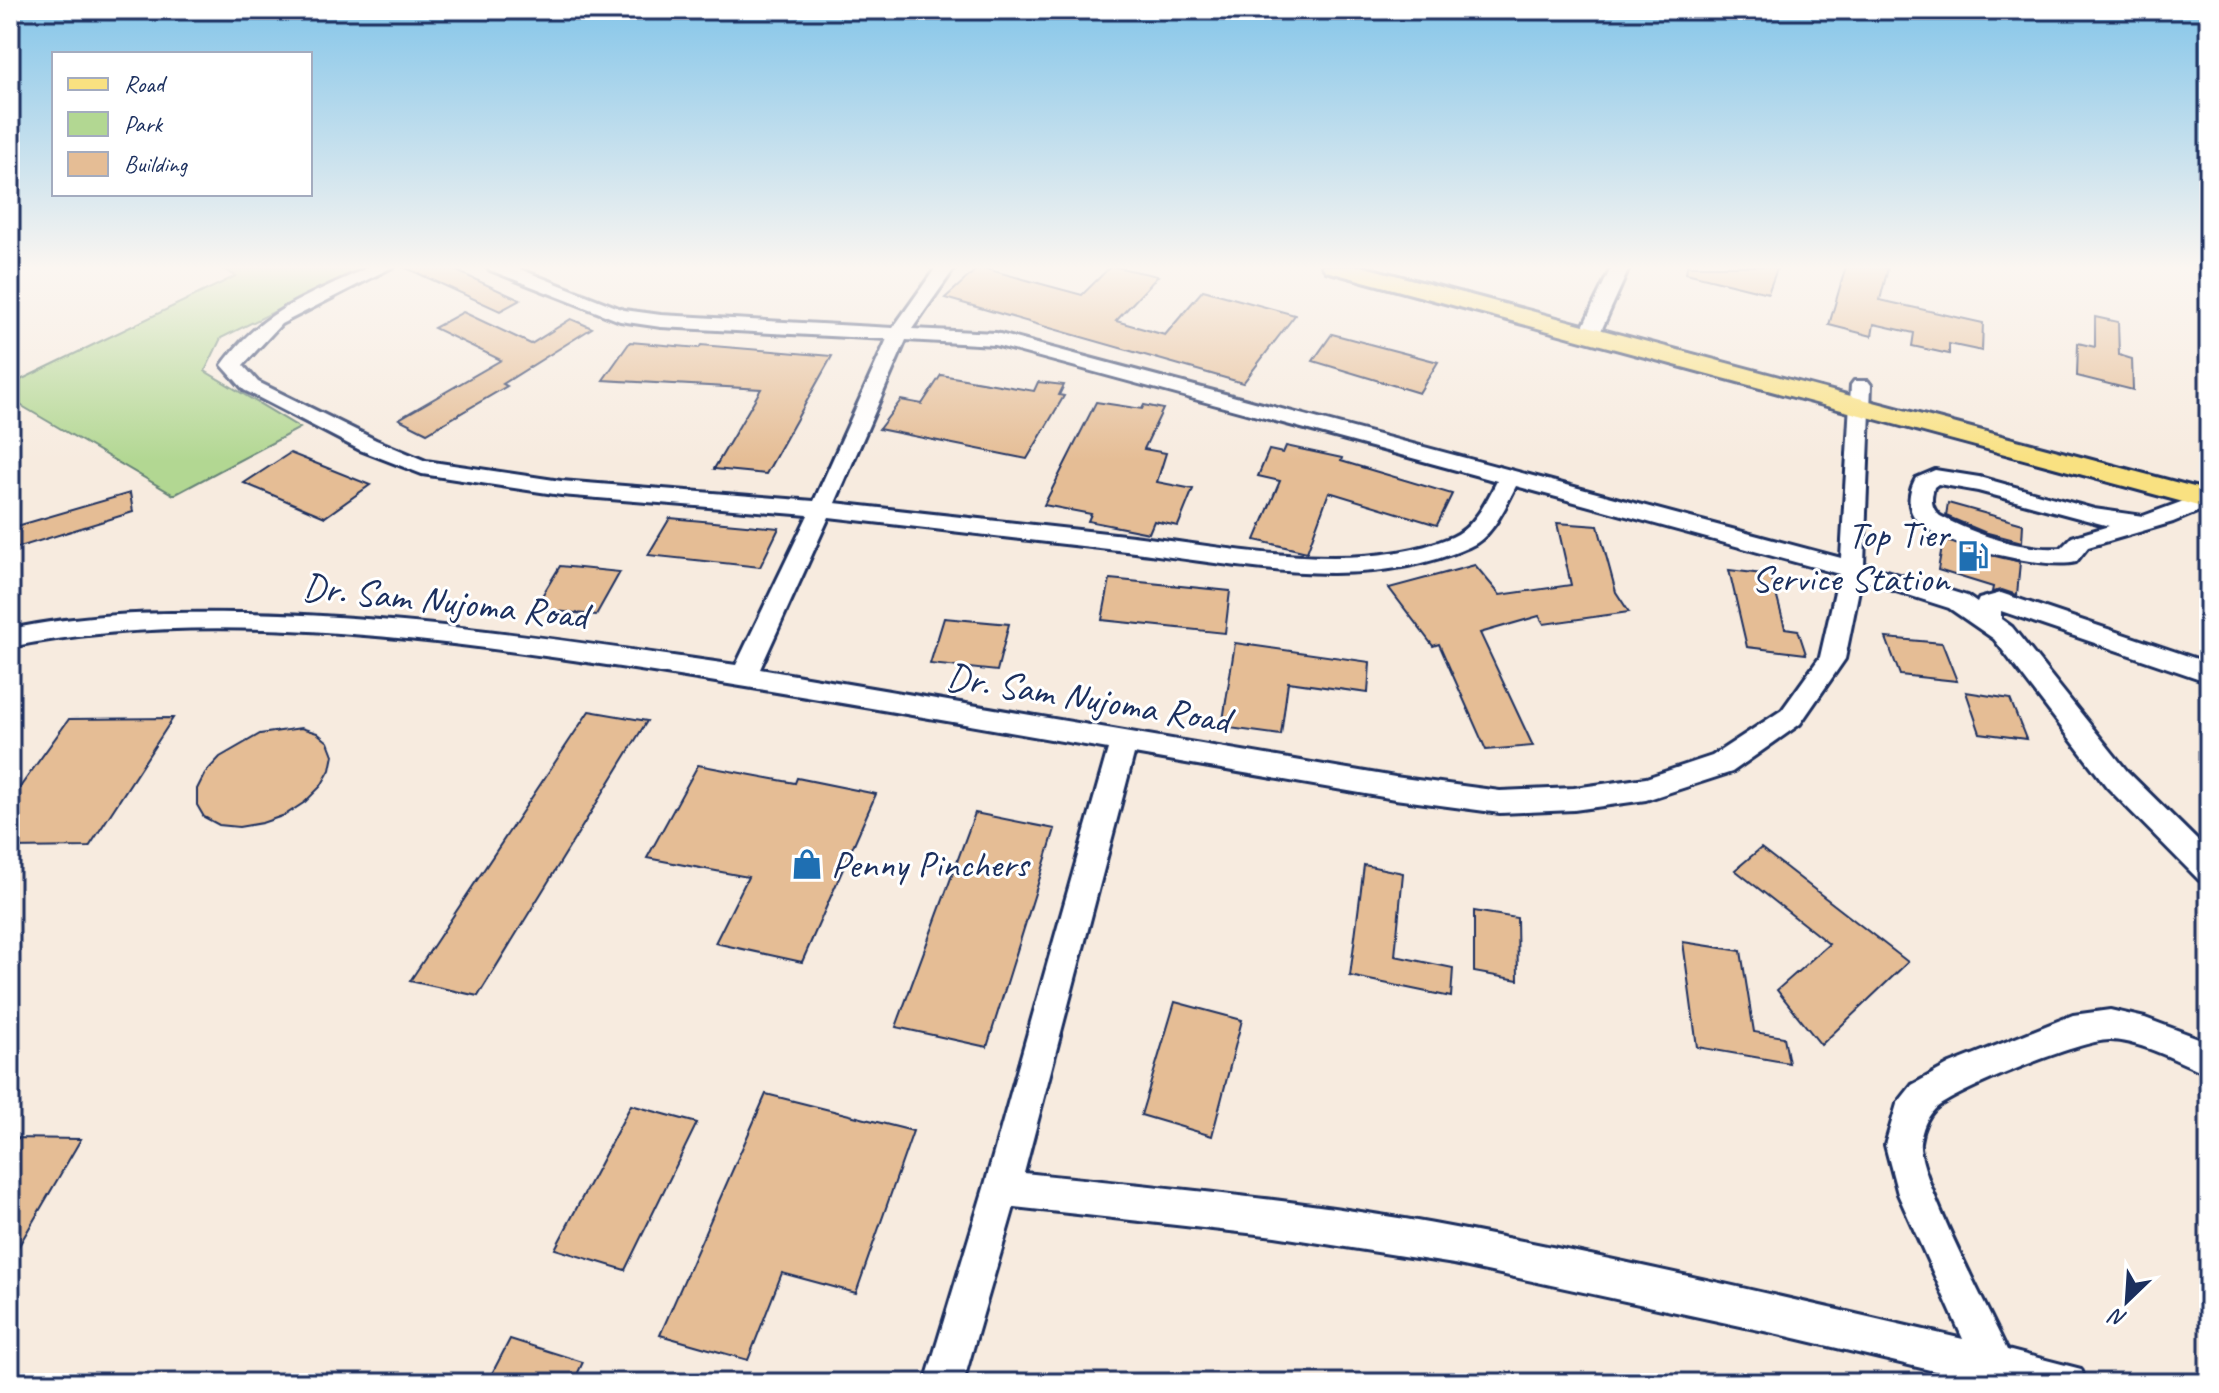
<svg xmlns="http://www.w3.org/2000/svg" width="2219" height="1393" font-family="Caveat,sans-serif">
<style>
.green{fill:#b2d792;stroke:#668378;stroke-width:2}
.building{fill:#e5bd95;stroke:#1b2f5e;stroke-width:2}
.lines{fill:none;stroke-linecap:round;stroke-linejoin:round}
.minor-casing{stroke:#1b2f5e;stroke-width:6}
.major-casing{stroke:#1b2f5e;stroke-width:6}
.minor{fill:#fff;fill-rule:evenodd}
.major{fill:#f9e181;fill-rule:evenodd}
.labels{text-anchor:middle;dominant-baseline:central;stroke-width:6;stroke-linejoin:round;paint-order:stroke}
.poi-label{font-size:38px;fill:#1b2f5e;stroke:#fff;text-anchor:end}
.street-label{font-size:38px;fill:#1b2f5e;stroke:#fff}
</style>
<rect width="100%" height="100%" fill="#f7ebdf"/>
<filter id="ink" filterUnits="userSpaceOnUse"><feTurbulence type="fractalNoise" baseFrequency=".0125" numOctaves="2"/><feDisplacementMap in="SourceGraphic" scale="16" xChannelSelector="R" yChannelSelector="G"/><feConvolveMatrix kernelMatrix="1 2 1 2 8 2 1 2 1" color-interpolation-filters="sRGB"/></filter>
<g filter="url(#ink)">
<polygon class="green" points="217,266 366,266 221,338 205,371 300,428 174,495 10,399 10,385 236,276"/>
<g class="building">
<polygon points="402,266 446,266 520,300 500,311"/>
<polygon points="1111,266 1158,276 1116,321 1165,335 1203,290 1295,315 1243,383 945,298 979,267 1082,295"/>
<polygon points="1687,266 1778,266 1768,293 1686,273"/>
<polygon points="1846,266 1888,268 1880,300 1983,323 1982,351 1949,344 1949,354 1912,346 1914,333 1874,324 1872,336 1829,325"/>
<polygon points="463,312 531,344 571,319 592,328 503,384 507,386 427,433 399,419 501,360 434,328"/>
<polygon points="2095,317 2118,322 2119,355 2132,359 2133,390 2077,376 2078,343 2095,347"/>
<polygon points="1332,334 1377,346 1438,362 1419,393 1313,361"/>
<polygon points="630,342 699,348 701,345 832,356 766,474 714,469 761,389 603,380"/>
<polygon points="941,375 1034,391 1038,382 1064,385 1059,395 1064,396 1027,459 879,429 901,400 922,404"/>
<polygon points="1096,402 1142,409 1144,405 1163,409 1144,449 1166,453 1157,482 1193,489 1178,526 1154,521 1149,533 1088,521 1091,514 1044,505"/>
<polygon points="1286,446 1342,458 1341,461 1452,494 1437,525 1329,492 1307,552 1255,540 1280,481 1258,476 1269,450 1283,453"/>
<polygon points="290,453 370,485 325,517 244,483"/>
<polygon points="130,493 133,512 10,550 10,528"/>
<polygon points="1948,503 2023,524 2022,542 1984,532 1946,516"/>
<polygon points="670,518 779,528 760,567 648,555"/>
<polygon points="1557,523 1598,526 1616,592 1629,612 1544,624 1539,616 1480,633 1533,746 1486,750 1439,644 1433,646 1389,588 1475,565 1500,595 1571,585"/>
<polygon points="1943,540 2020,562 2017,595 2002,590 1992,592 1993,587 1938,570"/>
<polygon points="560,566 620,572 596,615 534,609"/>
<polygon points="1729,570 1771,575 1785,628 1798,630 1806,654 1747,647"/>
<polygon points="1110,579 1230,591 1225,633 1102,620"/>
<polygon points="944,618 1009,624 997,671 930,664"/>
<polygon points="1886,638 1942,643 1957,681 1900,675"/>
<polygon points="1235,643 1370,662 1368,693 1288,682 1281,735 1222,727"/>
<polygon points="1966,692 2010,699 2026,739 1980,733"/>
<polygon points="589,711 647,721 478,996 410,981"/>
<polygon points="173,718 89,847 10,848 10,801 69,719"/>
<polygon points="301,728 317,733 328,742 333,755 330,770 321,786 305,802 285,815 262,823 239,827 219,825 204,817 197,805 197,789 205,773 220,757 260,734"/>
<polygon points="698,765 795,783 797,778 876,794 802,962 715,943 748,877 647,858"/>
<polygon points="975,813 1055,829 987,1047 896,1027"/>
<polygon points="1761,848 1908,962 1821,1045 1777,990 1829,944 1735,870"/>
<polygon points="1364,865 1403,873 1395,956 1453,968 1451,997 1350,976"/>
<polygon points="1474,911 1517,918 1518,980 1474,972"/>
<polygon points="1683,942 1741,951 1754,1032 1784,1037 1789,1063 1697,1047"/>
<polygon points="1175,1002 1242,1020 1212,1136 1141,1115"/>
<polygon points="766,1094 913,1131 856,1293 782,1273 748,1360 660,1335"/>
<polygon points="631,1105 697,1123 625,1270 555,1249"/>
<polygon points="10,1138 81,1139 10,1261"/>
<polygon points="510,1339 583,1362 573,1383 487,1383"/>
</g>
<g class="lines">
<defs>
<g id="minor">
<polygon points="10,266 27,266 10,275"/>
<path d="M371 266H394L281 324 243 365 258 382 376 440 426 461 561 481 814 501 887 339 661 327 620 321 490 270 487 266H512L624 310 661 315 893 328 937 266H956L912 329 996 333 1841 558 1851 385 1854 381H1868L1871 385 1864 564 1967 596 1977 603 1979 599 2001 593 2209 663V682L2001 611V619L2012 627 2127 771 2209 852V883L2199 880 2107 787 1994 639 1949 608 1861 580 1845 659 1800 724 1732 772 1646 800 1574 810 1500 813 1395 799 1134 754 1024 1173C1168 1188 1313 1201 1455 1228 1626 1260 1795 1300 1963 1339L1898 1194 1885 1145 1897 1104 1912 1085 1950 1064 2073 1015 2110 1010 2145 1018 2209 1042V1074C2178 1062 2144 1042 2111 1040 2084 1038 1955 1091 1935 1109 1926 1118 1922 1129 1920 1142 1916 1173 1990 1313 2007 1350L2081 1369 2086 1383H1985L1778 1334 1454 1264 1275 1236 1014 1207 963 1383H925L984 1188 1108 749C939 720 770 689 600 664 411 636 199 609 10 647V629C94 612 162 612 246 613 411 616 573 642 736 665L808 515 561 495 422 474 360 450 244 390 222 365C262 309 311 295 371 266ZM906 340 995 345 1497 481C1487 500 1475 527 1452 537 1357 576 1233 548 1133 536 1033 525 934 514 835 503ZM1516 486 1839 574 1820 657 1782 710 1712 756 1646 778 1574 788 1500 791 1395 777 760 669 829 517C928 528 1027 540 1126 551 1237 564 1362 595 1469 547 1493 537 1505 507 1516 486Z"/>
<polygon points="1612,266 1630,266 1600,333 1590,339 1583,337 1580,333"/>
<path d="M1935 470 1979 477 2094 509 2143 516 2208 492 2209 507 2173 522 2088 547 2076 562C2045 570 1937 545 1916 519 1906 507 1909 490 1916 478ZM1938 484 1978 491 2109 526 2072 537 2061 548C2023 551 1974 534 1940 516 1930 507 1931 499 1934 487Z"/>
</g>
<polygon id="major" points="1322,266 1361,266 2209,491 2209,509 1326,271"/>
</defs>
<use href="#minor" class="minor-casing"/>
<use href="#major" class="major-casing"/>
<use href="#minor" class="minor"/>
<use href="#major" class="major"/>
</g>
</g>
<linearGradient id="sky" x2="0" y2="1"><stop stop-color="#84c5e9"/><stop offset="0.58" stop-color="#fbf6f1"/><stop offset="1" stop-color="#fbf6f1" stop-opacity="0"/></linearGradient>
<rect width="2219" height="461" fill="url(#sky)"/>
<defs>
<symbol id="fuel-bare" viewBox="-9 -9 18 18"><path d="M-5.5-6h7V0h2V4h1.3V-2.5L3-4.5l.8-.8L6-3V5H2.5V1h-1V6h-7ZM-4.2-4.7v3.2H.2V-4.7Z" fill="#1f6fb2" stroke="#fff" stroke-width="2.5" paint-order="stroke"/></symbol>
<symbol id="shop-bare" viewBox="-9 -9 18 18"><path d="M-5-2.5h2.3a2.7 3.5 0 0 1 5.4 0H5L5.5 6h-11ZM-1.5-2.5h3a1.5 2.3 0 0 0-3 0Z" fill="#1f6fb2" stroke="#fff" stroke-width="2.5" paint-order="stroke"/></symbol>
</defs>
<g fill-rule="evenodd">
<use href="#fuel-bare" x="1951" y="534" width="44" height="44"/>
<use href="#shop-bare" x="785" y="842" width="44" height="44"/>
</g>
<g class="labels">
<g class="poi-label">
<text x="1949" y="534">Top Tier<tspan x="1949" dy="44">Service Station</tspan></text>
<text x="831" y="864" text-anchor="start">Penny Pinchers</text>
</g>
<g class="street-label">
<text transform="translate(445 601) rotate(6)">Dr. Sam Nujoma Road</text>
<text transform="translate(1088 698) rotate(9)">Dr. Sam Nujoma Road</text>
</g>
</g>
<rect width="2219" height="1393" fill="none" stroke="#fff" stroke-width="40"/>
<rect x="20" y="20" width="2179" height="1353" fill="none" stroke="#1b2f5e" stroke-width="3" filter="url(#ink)"/>
<rect x="52" y="52" width="260" height="144" fill="#ffffff" stroke="#a4acbf" stroke-width="2"/>
<rect x="68" y="78" width="40" height="12" fill="#f9e181" stroke="#a4acbf" stroke-width="2"/>
<text x="124" y="92" font-size="24" fill="#1b2f5e">Road</text>
<rect x="68" y="112" width="40" height="24" fill="#b2d792" stroke="#a4acbf" stroke-width="2"/>
<text x="124" y="132" font-size="24" fill="#1b2f5e">Park</text>
<rect x="68" y="152" width="40" height="24" fill="#e5bd95" stroke="#a4acbf" stroke-width="2"/>
<text x="124" y="172" font-size="24" fill="#1b2f5e">Building</text>
<g transform="translate(2127 1301) rotate(205)" stroke="#ffffff" stroke-width="6" paint-order="stroke">
<path d="M0-6L14 30L0 20L-14 30Z" fill="#1b2f5e"/>
<text y="-12" font-size="22" font-weight="bold" text-anchor="middle" fill="#1b2f5e">N</text>
</g>
</svg>
